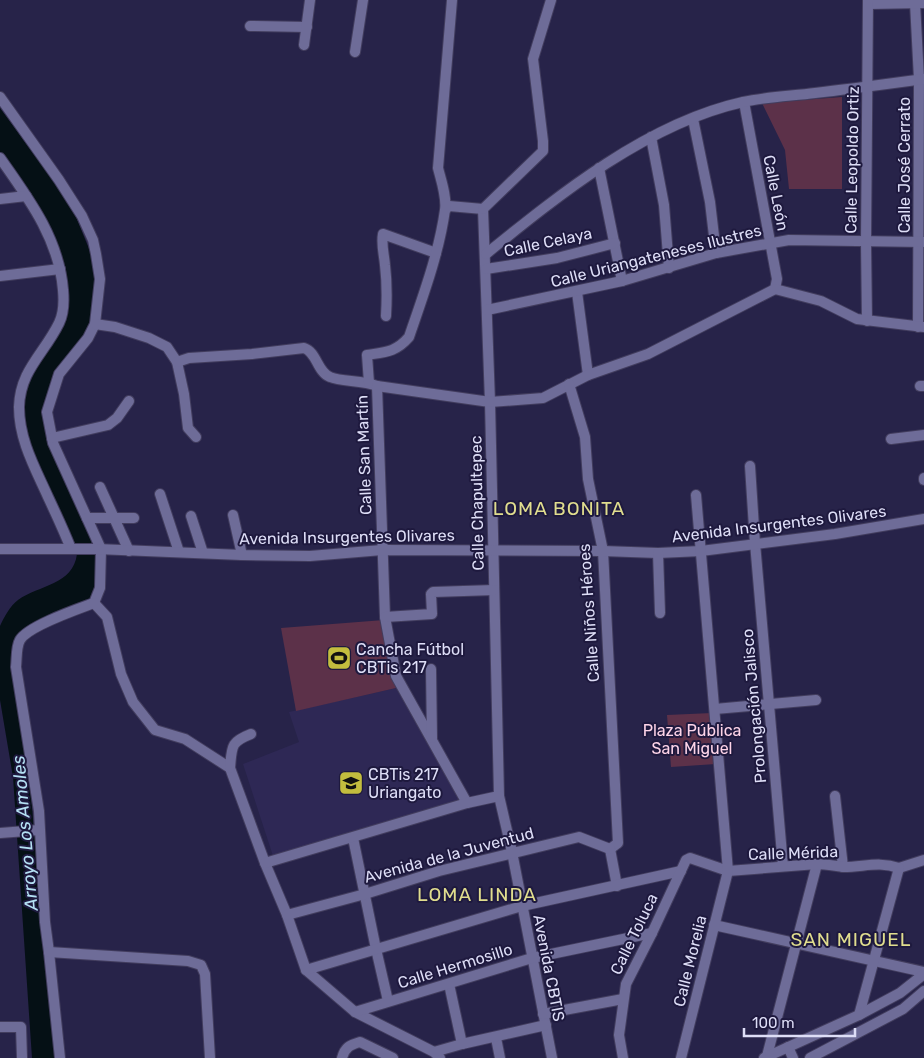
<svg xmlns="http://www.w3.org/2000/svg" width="924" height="1058" font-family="Rubik,sans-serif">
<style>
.built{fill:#2e2855}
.green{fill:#5c3149}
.water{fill:#051015}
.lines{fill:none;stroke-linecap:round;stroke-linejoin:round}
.minor-casing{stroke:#423d5e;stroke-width:12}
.minor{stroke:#6e6c98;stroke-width:10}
.labels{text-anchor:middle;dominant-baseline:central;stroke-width:4;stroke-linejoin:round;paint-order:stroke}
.street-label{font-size:16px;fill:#dedef7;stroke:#1e193e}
.poi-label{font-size:16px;fill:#dedef7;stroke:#1e193e;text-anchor:start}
.park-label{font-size:16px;fill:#fdd4e8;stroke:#1e193e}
.water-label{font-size:18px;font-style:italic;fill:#b4e0f3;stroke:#1e193e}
.quarter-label{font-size:19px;letter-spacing:1px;fill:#e0dd8e;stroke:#1e193e}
</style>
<rect width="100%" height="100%" fill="#272349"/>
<polygon class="built" points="396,688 464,802 274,859 243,764 299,742 289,712"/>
<g class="green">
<polygon points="842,97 842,189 789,189 785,150 762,103"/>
<polygon points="384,620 396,688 296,711 281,628"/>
<polygon points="712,713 716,764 671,767 667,715"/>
</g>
<path class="water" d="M0 108 55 183 76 217 94 261 98 276 91 322 86 333 58 371 45 413 85 517 98 567V587L91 601 17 636 34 830 58 1058H32L13 777 0 700V626C4 617 10 606 18 600 39 585 73 585 77 554L28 447 23 404 27 383 68 303 28 191 0 153Z"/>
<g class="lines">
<defs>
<g id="minor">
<polyline points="915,3 919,79 918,327"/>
<polyline points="868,4 924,3"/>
<polyline points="250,26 307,27"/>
<polyline points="304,45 310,0"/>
<polyline points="355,52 363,0"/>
<path d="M0 97 59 180 82 216 93 240 96 254 100 279 95 324 88 338 59 374 47 412 53 443 101 549 100 588 94 603C78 609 28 626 20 640 16 647 17 658 16 667L39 811 45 922 49 952 60 1058"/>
<polyline points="744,102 777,279 775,289"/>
<polyline points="693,119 710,202 716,253"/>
<polyline points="651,137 664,205 669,268"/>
<path d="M0 158C29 199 59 239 63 290 64 301 64 313 59 323 44 354 20 370 19 407 19 440 35 468 48 497 56 514 64 531 71 549"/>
<polyline points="599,168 622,281"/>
<polyline points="0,199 26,196"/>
<polyline points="446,209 449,206 483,209"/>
<polyline points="483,209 490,402 499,796 512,852 552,1058"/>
<polyline points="483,209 543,151 543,141 533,59 551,0"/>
<path d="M486 254C560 194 648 123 743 102 766 97 791 96 815 93 851 89 887 84 924 79"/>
<polyline points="486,269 557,258 615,243"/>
<polyline points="0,276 60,269"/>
<polyline points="577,292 588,375"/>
<polyline points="487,310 622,281 716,253 789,240 924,242"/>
<path d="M386 316C387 299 387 282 385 265 384 254 381 244 383 234L436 253"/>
<polyline points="867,321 866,242 868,0"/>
<polyline points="95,324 115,327 149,338 167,347 177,362 184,394 188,428 196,437"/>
<path d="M177 362 189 358 252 354 304 348C317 352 317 372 330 377 342 382 362 380 377 386L490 402 543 398 588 375 648 354 775 289 821 301 857 319 924 327"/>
<path d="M369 383 367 355C386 352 396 352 409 337 423 296 439 253 445 210 447 197 441 180 438 168L452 0"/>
<polyline points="569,384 585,437 588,479 603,551 618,843 610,849"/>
<polyline points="377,386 385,617 396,676 467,803"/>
<polyline points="920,386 924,386"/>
<polyline points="52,438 108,425 117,418 129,401"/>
<polyline points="891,439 924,435"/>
<polyline points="750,466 755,543 783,866"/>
<polyline points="924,478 924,480"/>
<polyline points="100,487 129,551"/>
<polyline points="160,494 179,552"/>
<polyline points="233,515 242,555"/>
<polyline points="191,516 203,553"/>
<polyline points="87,518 134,518"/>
<polyline points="0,549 97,549 242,555 310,556 382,550 603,551 658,553 701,551 835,534 924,519"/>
<polyline points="658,553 660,613"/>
<polyline points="94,603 107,617 121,674 133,702 155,730 185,739 230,768 265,863 287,915 306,970 355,1012 434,1052 440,1058"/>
<polyline points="385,617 432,614 431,594 433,592 494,590"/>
<polyline points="431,669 432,738"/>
<polyline points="715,709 816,700"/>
<path d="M230 768C232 747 230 742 251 734"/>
<polyline points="835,796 843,867"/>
<polyline points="0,833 39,830"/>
<polyline points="353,838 376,949 388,1001"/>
<polyline points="610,849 617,886"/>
<polyline points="265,863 467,803 499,796"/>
<polyline points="899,868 924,860"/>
<polyline points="287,915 365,894 439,871 579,837 610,849"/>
<polyline points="714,925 924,972"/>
<polyline points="49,952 188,961 201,965 205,974 210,1058"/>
<polyline points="306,970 522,906 681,871"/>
<polyline points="449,984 462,1044"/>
<polyline points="355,1012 532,958 652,933"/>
<polyline points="543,1014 623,999"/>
<polyline points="859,1015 899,868"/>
<polyline points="0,1027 21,1027 22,1058"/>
<polyline points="496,1038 500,1058"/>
<polyline points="788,1047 793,1058"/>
<polyline points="434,1052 462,1044 546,1025"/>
<polyline points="767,1056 817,864"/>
<path d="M342 1058C345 1047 350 1045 360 1042L393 1058"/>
<path d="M623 1058 619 1035 626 984 652 933 686 860 690 858 728 871 817 864C826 864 835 866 844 867 864 867 879 861 899 868"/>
<polyline points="681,1058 728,871 696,495"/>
<polyline points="764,1058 859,1015 900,993 924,974"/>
<polyline points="810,1058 903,1009 924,991"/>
</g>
</defs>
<use href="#minor" class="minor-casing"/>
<use href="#minor" class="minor"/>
</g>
<defs>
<symbol id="stadium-square" viewBox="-11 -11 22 22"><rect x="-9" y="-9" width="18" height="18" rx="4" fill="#c3bd3e" stroke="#1e193e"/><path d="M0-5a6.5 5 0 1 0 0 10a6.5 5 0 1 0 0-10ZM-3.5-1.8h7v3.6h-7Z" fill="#111"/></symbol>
<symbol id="school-square" viewBox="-11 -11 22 22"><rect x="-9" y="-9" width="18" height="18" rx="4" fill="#c3bd3e" stroke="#1e193e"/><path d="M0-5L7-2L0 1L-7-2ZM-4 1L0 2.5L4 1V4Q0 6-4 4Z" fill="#111"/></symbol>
</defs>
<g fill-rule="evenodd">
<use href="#stadium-square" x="325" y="644" width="28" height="28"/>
<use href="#school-square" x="337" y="769" width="28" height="28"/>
</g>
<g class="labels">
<g class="street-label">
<text transform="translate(852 160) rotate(-89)">Calle Leopoldo Ortiz</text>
<text transform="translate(904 165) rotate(-90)">Calle José Cerrato</text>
<text transform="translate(776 193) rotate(79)">Calle León</text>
<text transform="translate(548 242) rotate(-12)">Calle Celaya</text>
<text transform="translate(656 256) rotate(-14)">Calle Uriangateneses Ilustres</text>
<text transform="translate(364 455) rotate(-92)">Calle San Martín</text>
<text transform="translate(477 503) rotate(-91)">Calle Chapultepec</text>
<text transform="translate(779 524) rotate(-7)">Avenida Insurgentes Olivares</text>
<text transform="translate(347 537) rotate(-1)">Avenida Insurgentes Olivares</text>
<text transform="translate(589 613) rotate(-94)">Calle Niños Héroes</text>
<text transform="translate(754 706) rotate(-95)">Prolongación Jalisco</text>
<text transform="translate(793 853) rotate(-2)">Calle Mérida</text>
<text transform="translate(449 855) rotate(-15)">Avenida de la Juventud</text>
<text transform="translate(634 934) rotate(-64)">Calle Toluca</text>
<text transform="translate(690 961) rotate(-76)">Calle Morelia</text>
<text transform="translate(455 966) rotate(-17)">Calle Hermosillo</text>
<text transform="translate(549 968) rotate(79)">Avenida CBTIS</text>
</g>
<g class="poi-label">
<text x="356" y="649">Cancha Fútbol<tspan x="356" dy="18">CBTis 217</tspan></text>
<text x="368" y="774">CBTis 217<tspan x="368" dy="18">Uriangato</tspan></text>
</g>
<g class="park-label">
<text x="692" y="730">Plaza Pública<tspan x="692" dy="18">San Miguel</tspan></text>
</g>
<g class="water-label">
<text transform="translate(25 833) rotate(-95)">Arroyo Los Amoles</text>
</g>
<g class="quarter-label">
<text x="559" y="508">LOMA BONITA</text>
<text x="477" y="894">LOMA LINDA</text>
<text x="851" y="939">SAN MIGUEL</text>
</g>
</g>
<path d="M744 1028v8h111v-8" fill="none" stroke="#dedef7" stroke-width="2.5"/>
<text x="752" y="1028" font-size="15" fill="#dedef7" stroke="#1e193e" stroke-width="4" paint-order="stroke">100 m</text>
</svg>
